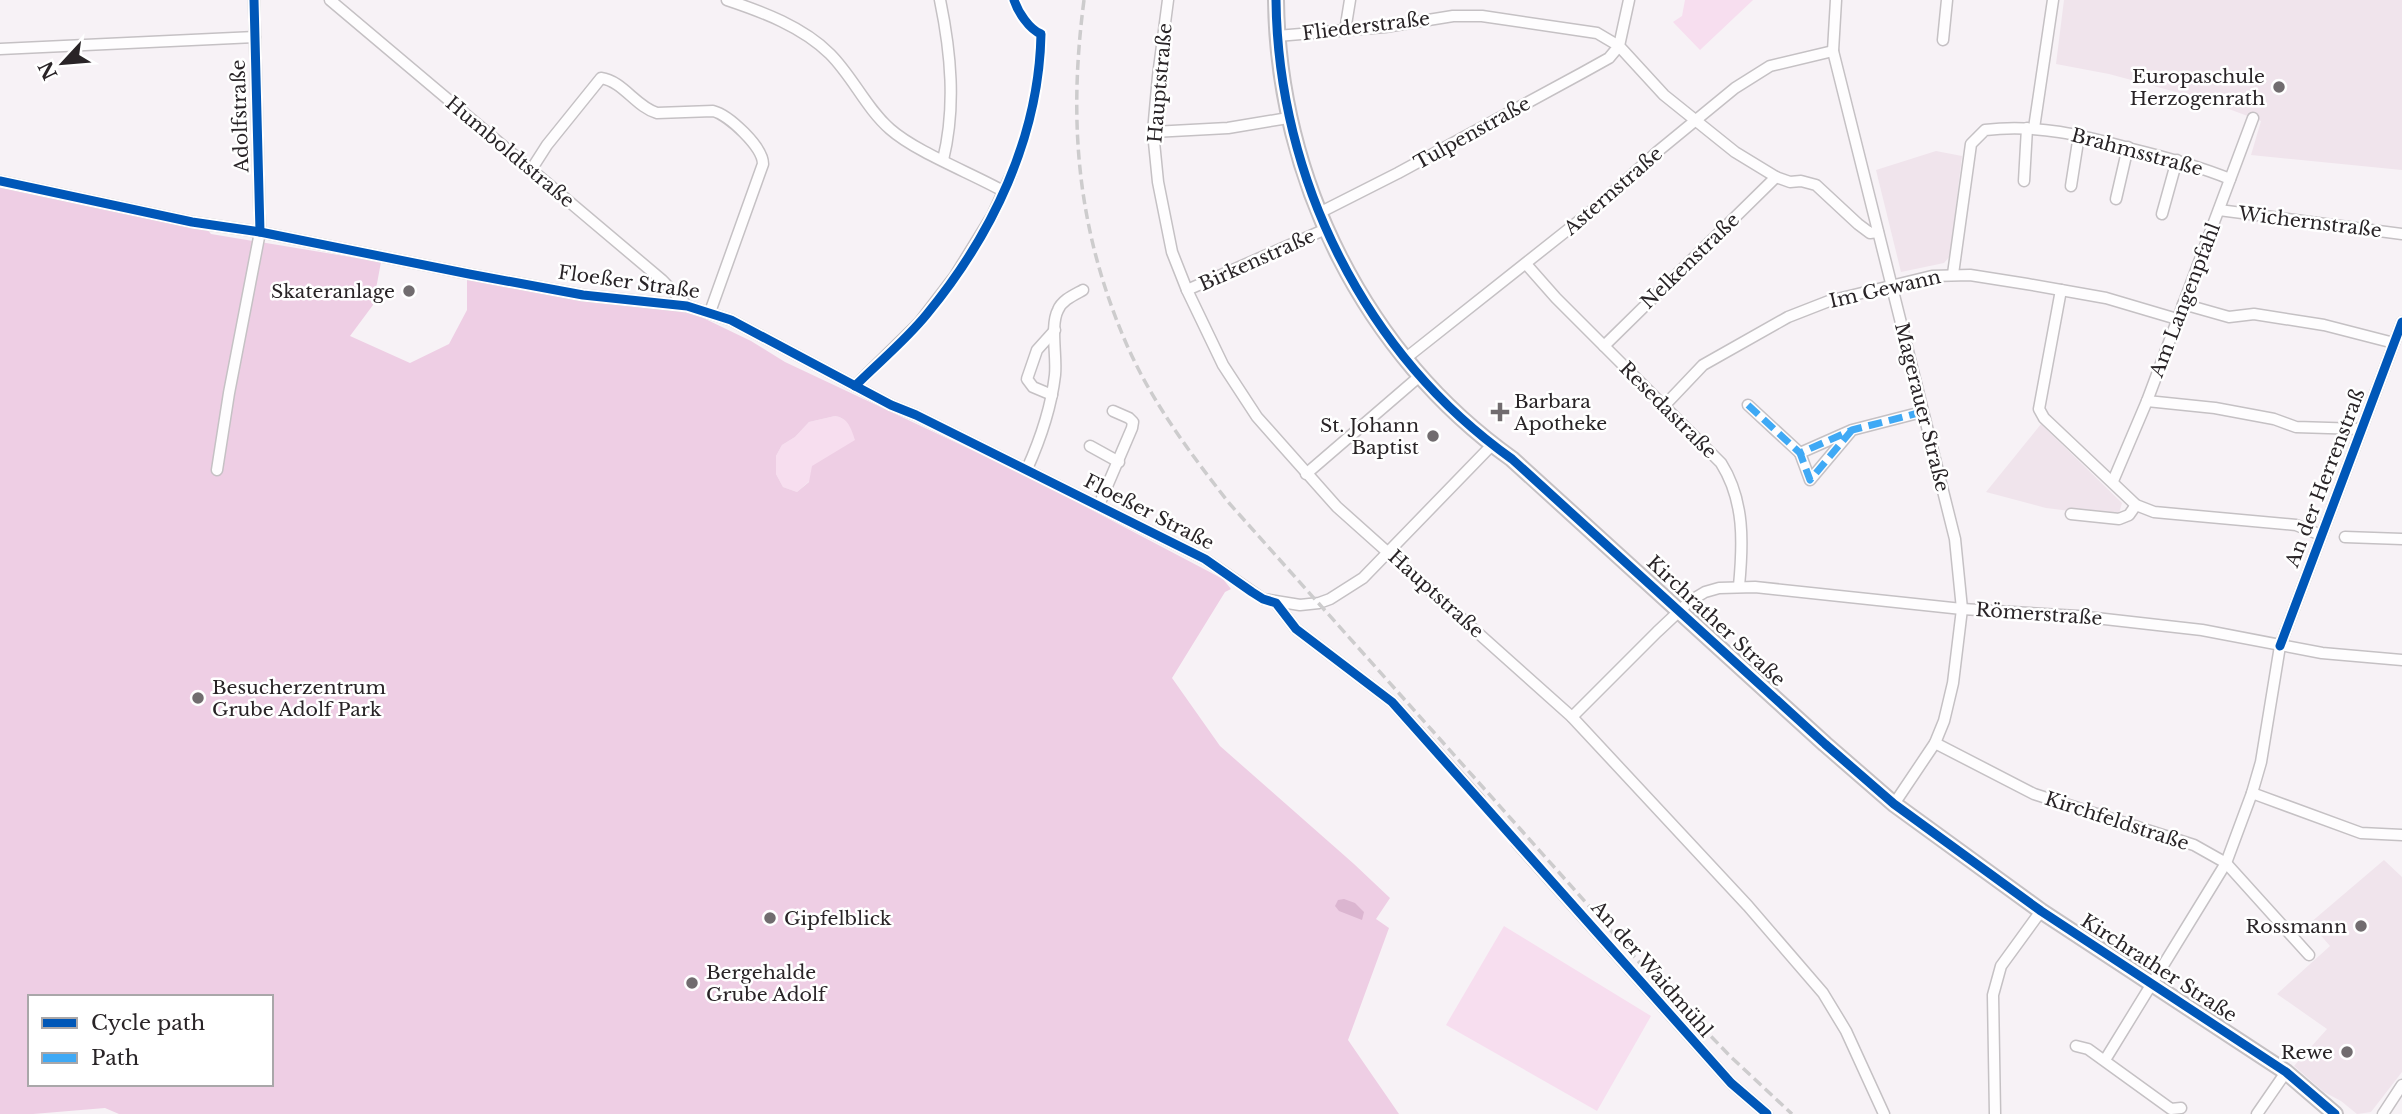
<svg xmlns="http://www.w3.org/2000/svg" width="2402" height="1114" font-family="'Libre Baskerville',serif">
<style>
.built{fill:#f0e4ec}
.green{fill:#f7deef}
.forest{fill:#eecee4;fill-rule:evenodd}
.water{fill:#dbb5d0}
.lines{fill:none;stroke-linecap:round;stroke-linejoin:round}
.street-casing{stroke:#c5c1c4;stroke-width:13}
.secondary-casing{stroke:#c5c1c4;stroke-width:18}
.street{stroke:#fefdfe;stroke-width:10}
.secondary{stroke:#fefdfe;stroke-width:14}
.rail{stroke:#cdcccd;stroke-width:3.5;stroke-dasharray:10 5;stroke-linecap:butt}
.quiet{stroke:#3fa9f5;stroke-width:7;stroke-dasharray:14 7;stroke-linecap:butt}
.cycleway-casing{stroke:#fff;stroke-width:13}
.cycleway{stroke:#0057b8;stroke-width:9}
.poi-dot{fill:#716c6f;stroke:#fff;stroke-width:2.5}
.labels{text-anchor:middle;dominant-baseline:central;stroke-width:5;stroke-linejoin:round;paint-order:stroke}
.street-label{font-size:19px;fill:#292427;stroke:#fff}
.poi-label{font-size:19px;fill:#292427;stroke:#fff;text-anchor:end}
</style>
<rect width="100%" height="100%" fill="#f7f2f6"/>
<g class="built">
<polygon points="2064,0 2402,0 2402,170 2251,155 2261,121 2202,99 2109,74 2056,64"/>
<polygon points="1936,151 1962,156 1950,256 1944,263 1901,272 1876,170"/>
<polygon points="2041,424 2122,503 2118,517 2046,508 1986,492"/>
<polygon points="2384,860 2402,877 2402,1072 2371,1112 2357,1114 2341,1101 2324,1092 2294,1066 2327,1029 2277,994 2330,946 2310,923"/>
</g>
<g class="green">
<polygon points="1685,0 1753,0 1700,50 1673,22 1682,16"/>
<path d="M835 416C848 418 851 428 856 440L797 492 783 487 776 474V456L782 445 795 437 809 422Z"/>
<polygon points="1504,926 1651,1016 1597,1111 1446,1025"/>
</g>
<path class="forest" d="M0 184 202 223 211 234 381 262 373 305 350 336 410 363 449 344 467 310V279L695 314 751 341 785 362 1029 477 1223 579 1231 589 1225 592 1172 678 1220 746 1354 864 1390 898 1376 919 1389 928 1348 1040 1399 1114H119L105 1108 33 1114H0ZM835 416C848 418 851 428 855 440L812 466 809 482 797 492 783 487 776 474V456L782 445 795 437 809 422ZM30 997H271V1084H30Z"/>
<polygon class="water" points="1344,899 1355,903 1364,912 1362,920 1339,911 1335,906 1338,900"/>
<g class="lines">
<defs>
<g id="street">
<polyline points="330,0 662,280 687,306"/>
<path d="M727 0C763 12 803 27 830 54 853 77 866 108 890 129 916 152 971 173 1003 191"/>
<path d="M940 0C951 53 956 107 943 160"/>
<polyline points="1168,0 1158,76 1153,132 1158,182 1172,252 1187,290 1223,365 1257,417 1337,507 1572,717 1748,906 1823,993 1846,1031 1884,1114"/>
<polyline points="1629,0 1619,46 1664,95 1735,152 1776,177 1790,182 1801,181 1816,185 1858,224 1870,233 1878,232"/>
<polyline points="1836,0 1833,51 1955,539 1962,609 1953,683 1944,721 1935,743 1894,804"/>
<polyline points="1345,31 1350,0"/>
<polyline points="1277,36 1385,27 1453,16 1482,16 1597,33 1619,46 1609,58 1582,73 1398,173 1319,213"/>
<polyline points="1943,40 1947,0"/>
<polyline points="0,49 255,37"/>
<polyline points="2034,128 2053,0"/>
<polyline points="1153,132 1228,128 1288,118"/>
<path d="M531 170 547 145 601 78C623 81 636 107 657 113L713 111C729 115 763 147 763 164L710 312"/>
<polyline points="0,181 192,222 260,232 469,274 583,295 687,306 731,320 891,405 916,415 1205,559 1263,599 1300,605 1319,603 1330,599 1363,578 1492,445"/>
<polyline points="2024,181 2027,128"/>
<polyline points="2071,186 2079,135"/>
<polyline points="2116,199 2128,147"/>
<polyline points="2219,210 2402,234"/>
<polyline points="2162,214 2177,160"/>
<path d="M1526 264 1556 298 1721 463C1745 501 1743 544 1739 586"/>
<path d="M1953 274 1971 144 1985 130C2039 124 2081 135 2132 149 2165 157 2198 166 2230 179"/>
<polyline points="1187,290 1326,229"/>
<polyline points="2061,290 2039,409 2044,418 2136,505 2154,512 2296,525 2321,535"/>
<polyline points="2183,304 2229,317 2254,314 2324,325 2394,343"/>
<polyline points="1604,346 1776,177"/>
<polyline points="1406,358 1599,205 1657,152 1735,88 1770,66 1833,51"/>
<polyline points="855,386 919,323 955,276 992,216 1011,175"/>
<polyline points="1052,395 1033,387 1027,379 1037,350 1055,330"/>
<polyline points="2147,401 2215,408 2274,419 2296,427 2361,429"/>
<polyline points="1748,405 1800,453"/>
<polyline points="1664,406 1703,365 1788,317 1829,301 1932,276 1970,275 2027,284 2106,298 2177,319"/>
<polyline points="1852,430 1810,480 1800,453 1852,430 1922,412"/>
<polyline points="1090,446 1119,462"/>
<path d="M1027 469C1041 438 1051 409 1055 375 1057 357 1050 325 1058 310 1062 300 1074 295 1083 290"/>
<polyline points="217,470 229,393 260,232 254,0"/>
<polyline points="1306,474 1421,375"/>
<polyline points="2113,481 2147,401 2253,118"/>
<polyline points="1099,505 1132,428 1133,422 1129,418 1113,411"/>
<polyline points="2071,514 2119,519 2129,515 2136,505"/>
<polyline points="2345,537 2402,539"/>
<polyline points="1276,603 1296,629 1392,702 1480,800"/>
<polyline points="1572,717 1657,632 1690,601 1705,592 1719,588 1755,587 1962,609 2078,616 2202,630 2322,653 2402,660"/>
<polyline points="1935,743 2034,794 2194,845 2226,863 2309,955"/>
<polyline points="2252,793 2361,833 2402,835"/>
<polyline points="1516,842 1731,1083 1767,1114"/>
<polyline points="2076,1046 2088,1049 2171,1109 2181,1108"/>
<polyline points="2105,1060 2226,863 2252,793 2261,762 2280,646 2402,322"/>
<polyline points="1995,1114 1993,995 2001,966 2041,911"/>
<polyline points="2257,1114 2286,1072"/>
<polyline points="2383,1114 2402,1085"/>
</g>
<path id="secondary" d="M1276 0C1278 179 1365 354 1512 459L1825 744 1894 804 2041 911 2286 1072 2335 1114"/>
</defs>
<use href="#street" class="street-casing"/>
<use href="#secondary" class="secondary-casing"/>
<use href="#street" class="street"/>
<use href="#secondary" class="secondary"/>
<path class="rail" d="M1084 0C1068 122 1077 229 1126 343 1151 401 1190 453 1229 503L1639 962 1731 1057 1792 1114"/>
<g class="quiet">
<polyline points="1748,405 1800,453"/>
<polyline points="1852,430 1810,480 1800,453 1852,430 1922,412"/>
</g>
<defs>
<g id="cycleway">
<polyline points="254,0 260,232"/>
<path d="M1276 0C1278 179 1365 354 1512 459L1825 744 1894 804 2041 911 2286 1072 2335 1114"/>
<polyline points="0,181 192,222 260,232 469,274 583,295 687,306 731,320 891,405 916,415 1205,559 1252,592 1263,599 1276,603 1296,629 1392,702 1731,1083 1767,1114"/>
<path d="M855 386C879 362 906 340 927 314 992 235 1039 138 1041 34 1029 29 1018 12 1014 0"/>
<polyline points="2280,646 2402,322"/>
</g>
</defs>
<use href="#cycleway" class="cycleway-casing"/>
<use href="#cycleway" class="cycleway"/>
</g>
<g class="poi-dot">
<circle cx="2279" cy="87" r="7"/>
<circle cx="409" cy="291" r="7"/>
<path d="M1496.5 401.5h7v7h7v7h-7v7h-7v-7h-7v-7h7z"/>
<circle cx="1433" cy="436" r="7"/>
<circle cx="198" cy="698" r="7"/>
<circle cx="770" cy="918" r="7"/>
<circle cx="2361" cy="926" r="7"/>
<circle cx="692" cy="983" r="7"/>
<circle cx="2347" cy="1052" r="7"/>
</g>
<g class="labels">
<g class="street-label">
<text transform="translate(1366 26) rotate(-7)">Fliederstraße</text>
<text transform="translate(1160 83) rotate(-85)">Hauptstraße</text>
<text transform="translate(240 116) rotate(-92)">Adolfstraße</text>
<text transform="translate(1472 133) rotate(-29)">Tulpenstraße</text>
<text transform="translate(510 152) rotate(40)">Humboldtstraße</text>
<text transform="translate(2137 152) rotate(15)">Brahmsstraße</text>
<text transform="translate(1613 191) rotate(-41)">Asternstraße</text>
<text transform="translate(2310 222) rotate(7)">Wichernstraße</text>
<text transform="translate(1257 260) rotate(-24)">Birkenstraße</text>
<text transform="translate(1690 261) rotate(-44)">Nelkenstraße</text>
<text transform="translate(629 282) rotate(8)">Floeßer Straße</text>
<text transform="translate(1885 289) rotate(-13)">Im Gewann</text>
<text transform="translate(2185 300) rotate(-69)">Am Langenpfahl</text>
<text transform="translate(1922 407) rotate(76)">Magerauer Straße</text>
<text transform="translate(1668 410) rotate(45)">Resedastraße</text>
<text transform="translate(2325 478) rotate(-69)">An der Herrenstraß</text>
<text transform="translate(1149 512) rotate(27)">Floeßer Straße</text>
<text transform="translate(1436 594) rotate(42)">Hauptstraße</text>
<text transform="translate(2039 614) rotate(4)">Römerstraße</text>
<text transform="translate(1716 621) rotate(43)">Kirchrather Straße</text>
<text transform="translate(2117 821) rotate(18)">Kirchfeldstraße</text>
<text transform="translate(2159 968) rotate(33)">Kirchrather Straße</text>
<text transform="translate(1652 969) rotate(49)">An der Waidmühl</text>
</g>
<g class="poi-label">
<text x="2265" y="76">Europaschule<tspan x="2265" dy="22">Herzogenrath</tspan></text>
<text x="395" y="291">Skateranlage</text>
<text x="1514" y="401" text-anchor="start">Barbara<tspan x="1514" dy="22">Apotheke</tspan></text>
<text x="1419" y="425">St. Johann<tspan x="1419" dy="22">Baptist</tspan></text>
<text x="212" y="687" text-anchor="start">Besucherzentrum<tspan x="212" dy="22">Grube Adolf Park</tspan></text>
<text x="784" y="918" text-anchor="start">Gipfelblick</text>
<text x="2347" y="926">Rossmann</text>
<text x="706" y="972" text-anchor="start">Bergehalde<tspan x="706" dy="22">Grube Adolf</tspan></text>
<text x="2333" y="1052">Rewe</text>
</g>
</g>
<rect x="28" y="995" width="245" height="91" fill="#ffffff" stroke="#a9a7a9" stroke-width="2"/>
<rect x="42" y="1018" width="35" height="10" fill="#0057b8" stroke="#a9a7a9" stroke-width="2"/>
<text x="91" y="1030" font-size="21" fill="#292427">Cycle path</text>
<rect x="42" y="1053" width="35" height="10" fill="#3fa9f5" stroke="#a9a7a9" stroke-width="2"/>
<text x="91" y="1065" font-size="21" fill="#292427">Path</text>
<g transform="translate(63 63) rotate(244)" stroke="#ffffff" stroke-width="5" paint-order="stroke">
<path d="M0-5L12 26L0 18L-12 26Z" fill="#292427"/>
<text y="-10" font-size="19" font-weight="bold" text-anchor="middle" fill="#292427">N</text>
</g>
</svg>
